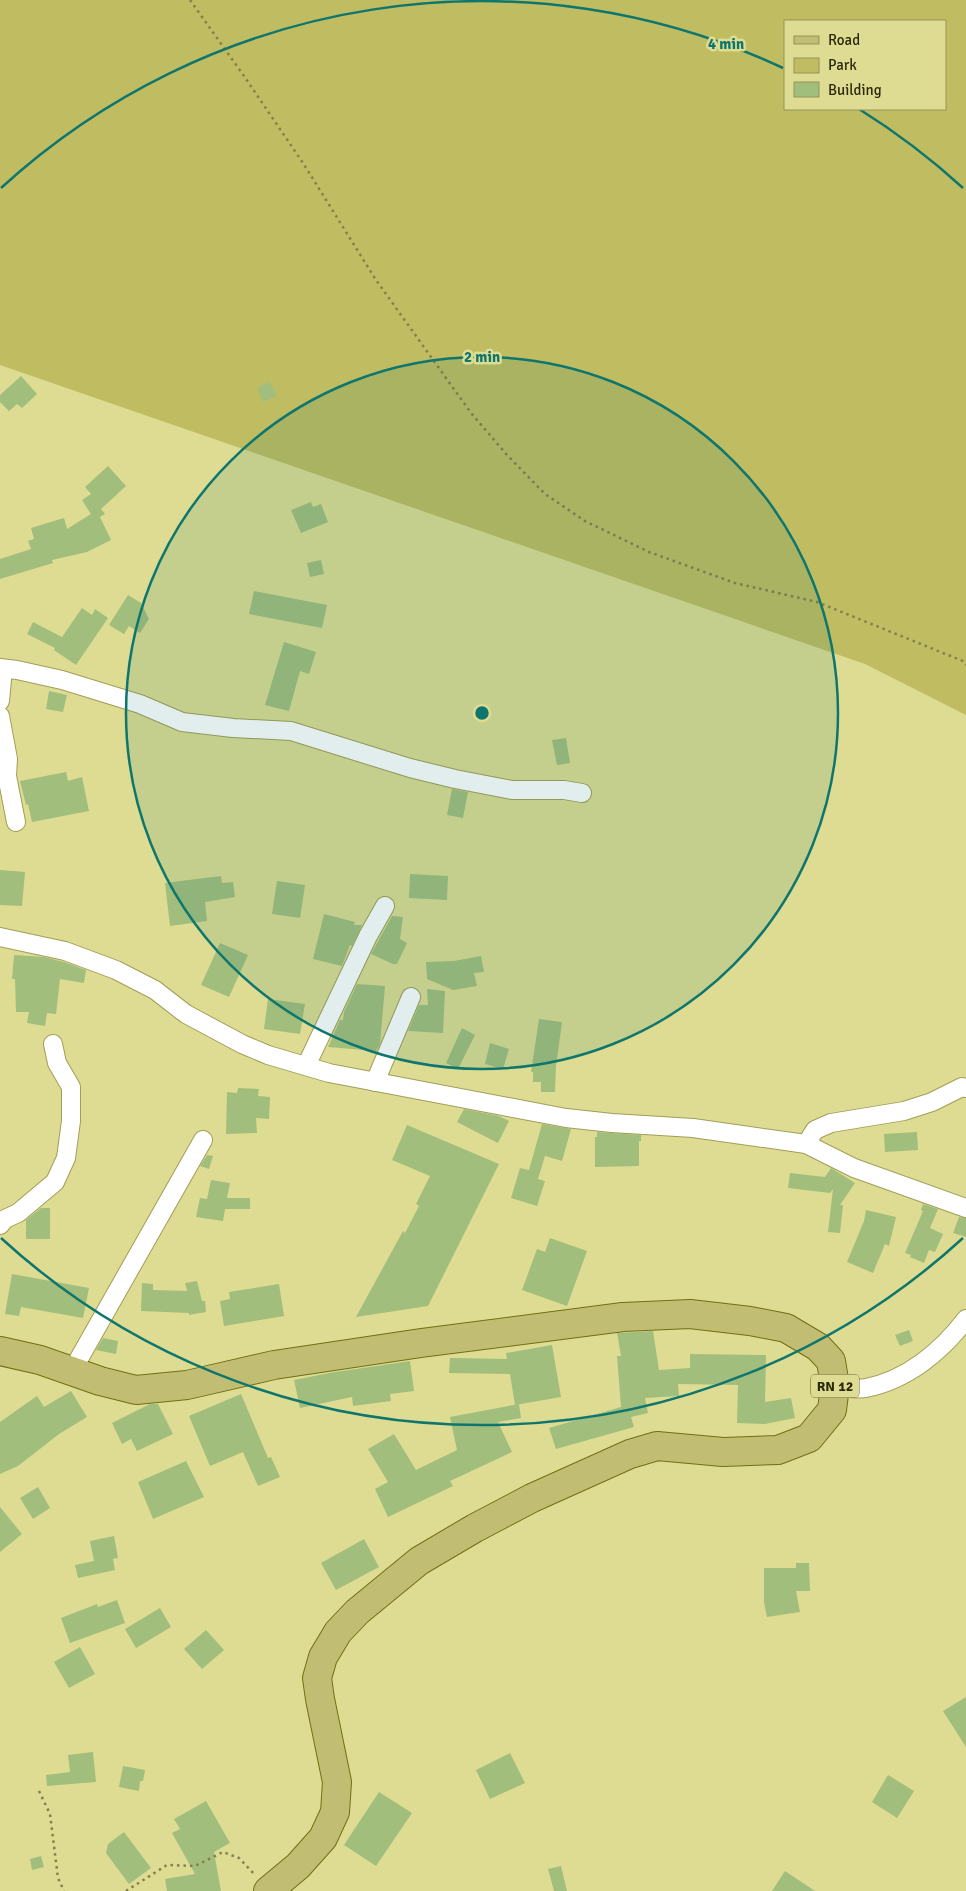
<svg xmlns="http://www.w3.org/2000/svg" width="966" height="1891" font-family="Signika,sans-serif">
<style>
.green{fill:#c0bc61;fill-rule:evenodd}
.building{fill:#a2be7c}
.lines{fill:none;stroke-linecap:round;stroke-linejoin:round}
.minor-casing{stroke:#a19e57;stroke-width:20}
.primary-casing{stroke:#726e13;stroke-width:30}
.path{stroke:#82804d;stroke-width:2.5;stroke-dasharray:2.5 4;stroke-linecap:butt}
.minor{stroke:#fff;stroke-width:18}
.primary{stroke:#c1be74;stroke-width:28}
.ring{fill:none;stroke:#0f766e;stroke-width:2.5}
.labels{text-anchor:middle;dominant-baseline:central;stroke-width:5;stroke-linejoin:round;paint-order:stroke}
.shield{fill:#dedc92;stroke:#615f34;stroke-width:1}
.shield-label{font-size:14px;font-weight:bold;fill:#2b290b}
.centre{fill:#0f766e;stroke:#dedc92;stroke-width:2.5}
.ring-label{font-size:15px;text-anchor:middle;font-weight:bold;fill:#0f766e;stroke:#dedc92;stroke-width:5;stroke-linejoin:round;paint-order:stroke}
</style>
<rect width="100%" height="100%" fill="#dedc92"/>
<path class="green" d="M0 0H966V715L865 664 0 365ZM785 21H945V109H785Z"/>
<g class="building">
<polygon points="21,376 37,394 22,408 17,404 9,411 0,402 0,395"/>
<polygon points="270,382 277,396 263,402 257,388"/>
<polygon points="108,466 126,486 101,509 105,514 100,517 111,540 87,552 52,560 53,563 0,579 0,559 31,549 28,541 34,539 31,528 64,518 67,529 91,514 82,500 91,494 85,487"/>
<polygon points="311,502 313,507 321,504 328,522 301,533 291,510"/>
<polygon points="321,560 324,574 310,577 307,563"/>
<polygon points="254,591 327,605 322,628 249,614"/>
<polygon points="128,595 141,603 149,619 140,633 129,626 124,634 109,625"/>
<polygon points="82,608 92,615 95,609 108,618 76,665 54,650 55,648 27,634 33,622 62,637"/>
<polygon points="284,642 316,652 309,674 300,671 289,711 265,705"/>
<polygon points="49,691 67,695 63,712 46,709"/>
<polygon points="566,738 570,763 557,765 552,740"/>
<polygon points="66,772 68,781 82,777 89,811 32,822 28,804 26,805 20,781"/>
<polygon points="452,789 468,792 463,818 447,815"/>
<polygon points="0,870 25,872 22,906 0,905"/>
<polygon points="410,874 448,876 447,900 409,898"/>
<polygon points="221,876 222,883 233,882 235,897 205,902 207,921 170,926 165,883"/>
<polygon points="277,881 305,885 300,918 272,914"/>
<polygon points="324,914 355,922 354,925 362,925 352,946 350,945 342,966 313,959"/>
<polygon points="392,916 403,917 400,939 407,943 397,964 393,964 371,954"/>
<polygon points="220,943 248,955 229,997 201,985"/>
<polygon points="14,955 44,957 64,962 86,970 84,983 60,979 56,1014 47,1013 45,1026 27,1023 29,1012 16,1012 15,979 12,979"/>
<polygon points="481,956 484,972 474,973 477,986 453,990 427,979 426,962 454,961"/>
<polygon points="357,984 385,986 380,1044 376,1051 328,1047 340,1020 343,1020 344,1012"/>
<polygon points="427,989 445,991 443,1033 408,1031 419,1005 428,1005"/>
<polygon points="268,999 305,1004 300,1034 264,1029"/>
<polygon points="539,1019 562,1022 556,1066 555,1092 541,1092 541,1082 533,1082 533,1072 531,1072"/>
<polygon points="462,1028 475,1035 458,1069 446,1063"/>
<polygon points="490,1043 509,1049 503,1069 485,1064"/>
<polygon points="238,1088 259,1089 258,1096 270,1097 269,1119 256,1118 257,1133 226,1134 227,1092 237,1093"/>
<polygon points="464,1109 499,1116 509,1121 498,1143 457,1122"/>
<polygon points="542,1124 571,1129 562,1161 545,1156 538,1179 545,1181 537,1206 511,1198 520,1168 529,1170"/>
<polygon points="407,1125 499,1164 428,1306 356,1317 403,1231 405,1233 419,1206 416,1204 430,1176 392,1160"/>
<polygon points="597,1132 641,1135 641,1141 639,1141 639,1166 595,1167 595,1137 597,1137"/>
<polygon points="917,1132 918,1150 885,1152 884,1134"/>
<polygon points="207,1155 213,1156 209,1169 200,1166"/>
<polygon points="831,1168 855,1183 840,1205 843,1205 840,1233 828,1232 833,1189 830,1193 788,1188 790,1173 825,1177"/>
<polygon points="211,1180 230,1183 227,1198 250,1198 250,1209 225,1209 223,1221 196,1217 200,1198 207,1199"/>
<polygon points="923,1204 938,1209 930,1228 943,1234 935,1252 929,1250 924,1263 910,1257 911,1255 905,1253 923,1211 921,1210"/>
<polygon points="41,1208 50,1208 50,1239 26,1239 26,1220"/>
<polygon points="866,1210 896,1217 889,1246 885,1244 873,1273 847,1262 864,1221"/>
<polygon points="959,1217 966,1218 966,1237 953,1233"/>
<polygon points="550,1238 587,1251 567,1306 522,1290 537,1249 545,1252"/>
<polygon points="12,1274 89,1288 83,1318 21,1307 19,1316 5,1314"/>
<polygon points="197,1281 202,1301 205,1301 206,1312 189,1315 189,1313 141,1311 142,1283 153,1284 153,1290 187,1291 185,1283"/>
<polygon points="279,1284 284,1316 224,1326 220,1301 230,1299 229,1292"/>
<polygon points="909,1330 913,1341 900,1346 895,1335"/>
<polygon points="653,1331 659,1370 690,1368 690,1354 766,1355 765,1402 791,1398 795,1418 765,1424 737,1423 738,1385 678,1384 679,1396 645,1398 648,1413 631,1417 634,1427 556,1449 549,1428 621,1407 617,1356 621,1356 617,1333"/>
<polygon points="103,1338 118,1341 116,1354 96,1350"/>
<polygon points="552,1345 561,1397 515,1405 510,1374 449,1373 450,1358 507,1359 506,1353"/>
<polygon points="410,1361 414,1391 390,1394 391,1401 353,1406 352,1397 300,1408 294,1380 329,1373"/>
<polygon points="71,1391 87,1417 59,1434 18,1466 0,1474 0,1422 37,1396 44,1407"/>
<polygon points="241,1394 268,1458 271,1457 280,1477 258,1486 243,1452 210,1466 189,1416"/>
<polygon points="150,1404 158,1404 173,1434 137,1451 131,1439 122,1444 112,1423"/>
<polygon points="519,1404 521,1418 498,1422 512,1452 450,1481 453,1486 388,1517 375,1489 388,1482 368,1449 394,1434 416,1470 457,1450 450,1417"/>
<polygon points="186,1461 204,1497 153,1519 138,1482"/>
<polygon points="38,1487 50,1508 33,1519 20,1498"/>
<polygon points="0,1507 22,1534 0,1552"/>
<polygon points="114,1536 118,1558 113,1559 115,1570 78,1578 75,1565 94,1561 90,1541"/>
<polygon points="364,1539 379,1567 336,1590 321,1563"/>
<polygon points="796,1563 809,1563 810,1591 796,1591 800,1612 767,1617 764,1602 764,1568 796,1568"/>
<polygon points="117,1600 125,1623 70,1643 61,1618 97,1604 98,1607"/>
<polygon points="160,1608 171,1627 136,1648 125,1629"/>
<polygon points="206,1630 224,1650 202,1669 184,1649"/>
<polygon points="80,1647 95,1674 69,1688 54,1662"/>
<polygon points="966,1697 966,1747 943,1711"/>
<polygon points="93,1752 96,1782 47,1786 46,1775 70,1772 68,1755"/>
<polygon points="510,1753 525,1783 490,1799 476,1770"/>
<polygon points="123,1766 145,1770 143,1781 140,1781 139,1791 119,1787"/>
<polygon points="888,1775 914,1791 897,1818 872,1802"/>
<polygon points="379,1792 412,1813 376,1866 344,1845"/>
<polygon points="206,1801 230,1843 214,1852 221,1891 167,1891 165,1879 195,1874 172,1833 180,1829 174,1819"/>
<polygon points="124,1832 151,1868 129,1884 106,1853 108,1844"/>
<polygon points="41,1856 44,1867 32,1870 30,1859"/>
<polygon points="561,1866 567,1891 554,1891 548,1869"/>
<polygon points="785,1871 815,1891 772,1891"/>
</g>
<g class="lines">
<defs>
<g id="minor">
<polyline points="0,668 17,670 62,680 140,704 182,722 233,728 291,731 410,768 455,779 512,790 564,790 582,793"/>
<polyline points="0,701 3,669"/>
<polyline points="0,716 8,759 7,776 16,822"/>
<polyline points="0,937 65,951 116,970 155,990 186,1014 242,1044 268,1055 329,1073 566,1118 612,1123 693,1128 806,1144 854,1168 966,1208"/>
<polyline points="306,1066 368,936 385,906"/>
<polyline points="375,1082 411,997"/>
<polyline points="806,1144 815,1130 831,1123 904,1111 932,1102 962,1087 966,1088"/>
<polyline points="0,1225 5,1219 18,1213 55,1182 66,1158 71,1121 71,1087 57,1063 53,1044"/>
<polyline points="72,1371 203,1140"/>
<path d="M835 1386C845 1387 857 1390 866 1388 907 1380 942 1351 966 1319"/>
</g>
<polyline id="primary" points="0,1351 40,1360 100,1381 136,1390 187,1385 274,1365 421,1343 623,1317 690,1314 750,1321 786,1328 818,1347 831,1361 835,1386 832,1410 809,1438 778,1450 723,1452 657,1446 630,1454 532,1498 475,1528 419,1561 357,1612 338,1632 323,1657 317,1678 320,1699 337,1782 335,1812 323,1838 298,1866 268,1891"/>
</defs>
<use href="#minor" class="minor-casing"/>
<use href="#primary" class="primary-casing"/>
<g class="path">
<polyline points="190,0 244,76 303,163 376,280 471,413 507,455 545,494 585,521 649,552 735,583 817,602 963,661 966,665"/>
<polyline points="39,1791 50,1814 58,1878 64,1891"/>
<polyline points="126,1891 167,1865 195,1866 223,1852 239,1858 255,1875"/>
</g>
<use href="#minor" class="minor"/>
<use href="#primary" class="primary"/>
</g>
<circle cx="482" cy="713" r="356" fill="#0f766e" fill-opacity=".12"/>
<g class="ring">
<circle cx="482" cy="713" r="356"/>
<path d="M963 1238A712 712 0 0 1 1 1238M1 188A712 712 0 0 1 783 68M859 109A712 712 0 0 1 963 188"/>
</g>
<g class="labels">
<rect class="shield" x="811" y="1374.5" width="48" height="23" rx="4"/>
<g class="shield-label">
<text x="835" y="1386">RN 12</text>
</g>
</g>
<circle cx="482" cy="713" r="8" class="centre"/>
<g class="ring-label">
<text x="726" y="49">4 min</text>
<text x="482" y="362">2 min</text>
</g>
<rect x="784" y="20" width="162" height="90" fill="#dedc92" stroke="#96945c"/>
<rect x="794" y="36" width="25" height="8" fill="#c1be74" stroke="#96945c"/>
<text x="828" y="45" font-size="15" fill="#2b290b">Road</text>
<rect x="794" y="58" width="25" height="15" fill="#c0bc61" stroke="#96945c"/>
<text x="828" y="70" font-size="15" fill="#2b290b">Park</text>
<rect x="794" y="82" width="25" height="15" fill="#a2be7c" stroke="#96945c"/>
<text x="828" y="95" font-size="15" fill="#2b290b">Building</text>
</svg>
